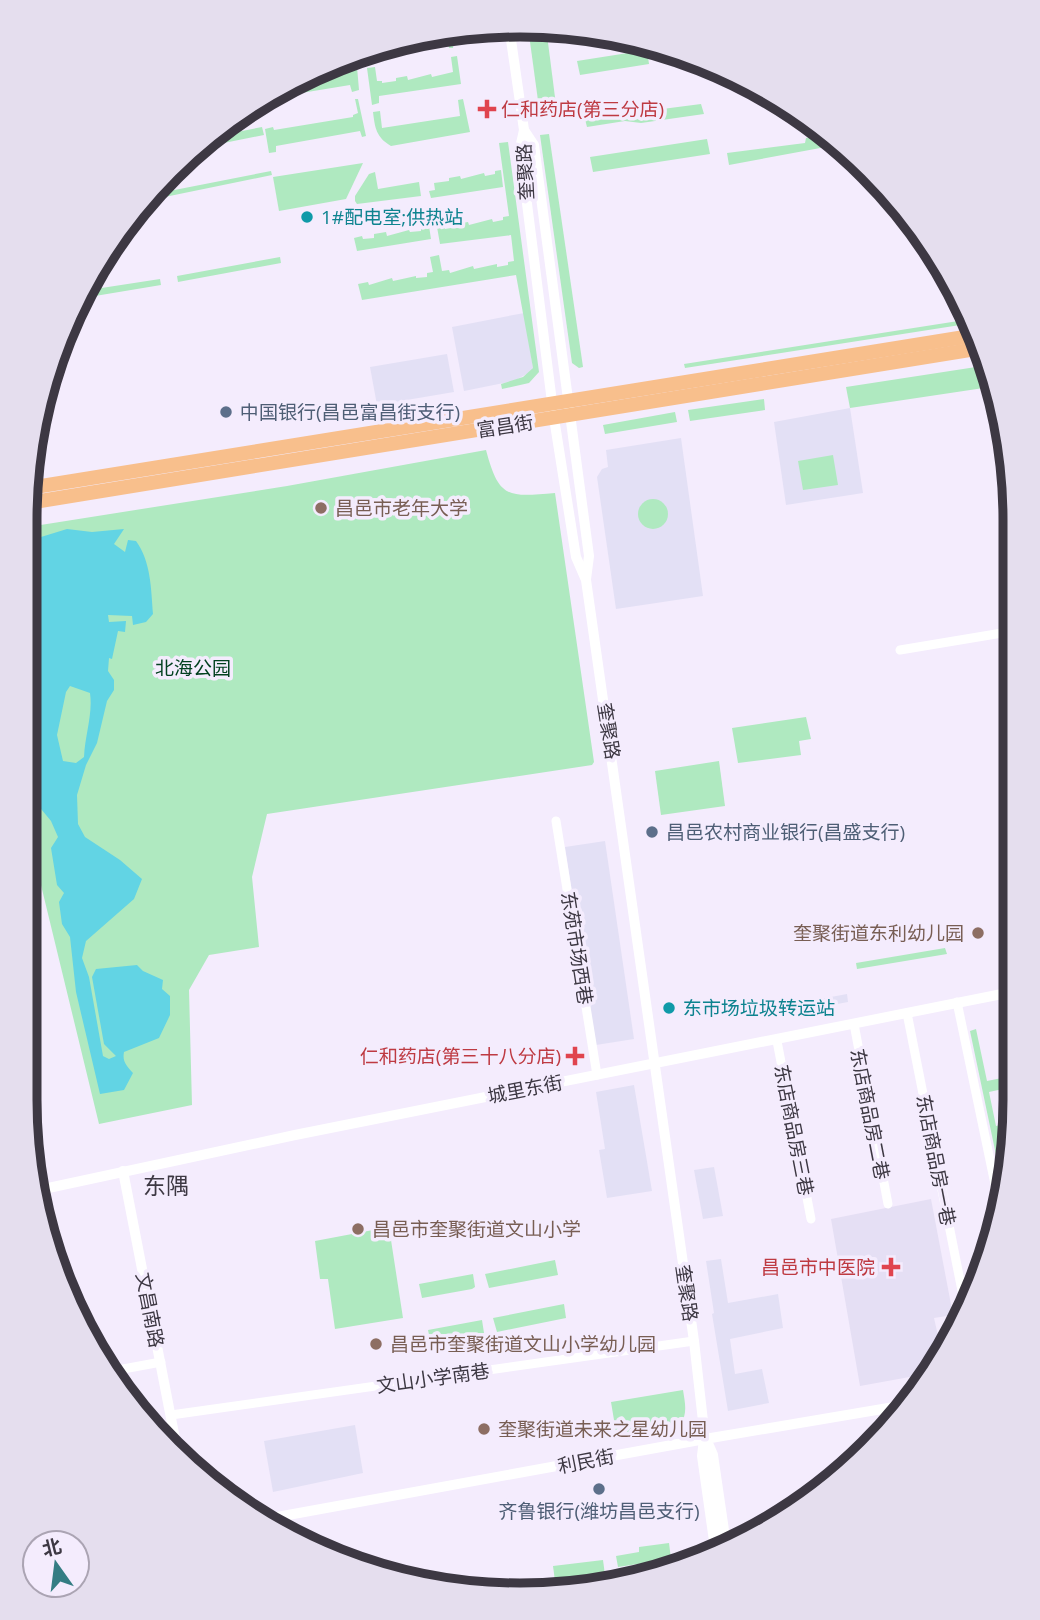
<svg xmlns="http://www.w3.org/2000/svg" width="1040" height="1620" font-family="'Open Sans','Noto Sans SC',sans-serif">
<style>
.commercial{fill:#e3e0f5}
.medical{fill:#e5dff4}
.green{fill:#afe9c0}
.water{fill:#62d4e4;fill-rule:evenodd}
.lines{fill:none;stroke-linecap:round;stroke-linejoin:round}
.minor{stroke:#fff;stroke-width:9}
.tertiary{stroke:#fff;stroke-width:10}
.secondary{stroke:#fff;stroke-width:12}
.primary{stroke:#f8bf8c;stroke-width:14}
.health-dot{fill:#e0444e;stroke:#f4ecfd;stroke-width:2.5}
.culture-dot{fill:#0f9aa8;stroke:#f4ecfd;stroke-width:2.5}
.service-dot{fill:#5c6f8a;stroke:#f4ecfd;stroke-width:2.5}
.education-dot{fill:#8d6e63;stroke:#f4ecfd;stroke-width:2.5}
.labels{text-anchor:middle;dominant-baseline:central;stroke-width:7;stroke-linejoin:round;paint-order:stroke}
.health-label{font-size:19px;fill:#be3a42;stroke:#f4ecfd;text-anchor:end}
.street-label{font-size:19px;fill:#3d3843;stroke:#f4ecfd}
.culture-label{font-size:19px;fill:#0d838f;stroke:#f4ecfd;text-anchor:start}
.service-label{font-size:19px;fill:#4e5e75;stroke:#f4ecfd;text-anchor:start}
.education-label{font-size:19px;fill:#785e54;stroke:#f4ecfd;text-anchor:start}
.park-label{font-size:19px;fill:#034120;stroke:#f4ecfd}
.quarter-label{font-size:23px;fill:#3d3843;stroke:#f4ecfd}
.rim{fill:none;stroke:#3d3843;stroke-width:9}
</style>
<rect width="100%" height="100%" fill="#f4ecfd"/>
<g class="commercial">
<polygon points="524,313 533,368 530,372 514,381 464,391 452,327"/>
<polygon points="447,354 454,392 377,405 370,367"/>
<polygon points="850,408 863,493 786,505 774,422"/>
<polygon points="681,438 703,596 616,609 597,477 602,469 608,467 606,450"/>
<polygon points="605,841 634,1039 596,1045 565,847"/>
<polygon points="847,994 848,1002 778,1015 777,1007"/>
<polygon points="634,1085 652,1191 607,1198 599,1150 605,1149 596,1092"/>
<polygon points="714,1167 723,1216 703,1219 694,1170"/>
<polygon points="721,1259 728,1303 778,1294 783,1328 730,1339 735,1374 762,1369 769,1403 728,1411 712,1314 714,1313 706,1261"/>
<polygon points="355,1425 363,1473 273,1492 264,1441"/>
</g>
<polygon class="medical" points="931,1199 953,1315 934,1318 941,1349 926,1374 860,1386 831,1219"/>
<g class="green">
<polygon points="528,27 546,27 556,105 539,108"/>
<polygon points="455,31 453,48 449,48 448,42 376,52 377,59 367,61 365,51 391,41"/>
<polygon points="647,50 649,64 580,75 577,61"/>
<polygon points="356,55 359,90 352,92 350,85 271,98 272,105 261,106 260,101 305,74 346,69 346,67 351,65 349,57"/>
<polygon points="457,56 461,84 379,96 379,103 372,105 367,68 375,67 377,81 382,81 382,83 396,81 396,78 407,76 408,80 431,74 432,77 453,72 451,57"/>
<polygon points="355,99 358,99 366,136 362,137 360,131 276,146 276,152 269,153 265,129 273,127 274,130 353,117 353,115 358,113"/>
<path d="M463 99 470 132 391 146C376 137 375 128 373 112L380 111 382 128 460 116 458 100Z"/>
<polygon points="701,104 704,114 641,123 625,121 587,127 585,119"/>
<polygon points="262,127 264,135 194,149 207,138"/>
<polygon points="549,134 583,367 579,368 572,363 540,135"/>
<polygon points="828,134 842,144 729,165 727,153 805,143 806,138"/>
<polygon points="707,139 710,154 593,172 590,157"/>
<polygon points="508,142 539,372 529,383 502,389 501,384 523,377 533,368 516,275 362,300 358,284 368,282 369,285 392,278 393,281 416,276 416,278 427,277 427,273 433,272 430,257 439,255 442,271 449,270 450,273 473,266 474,269 497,264 497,267 508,265 508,262 514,261 511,235 440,244 437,227 444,226 445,229 457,227 456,224 468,222 469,225 492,219 493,222 503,220 503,217 509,216 499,143"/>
<polygon points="363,163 346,199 279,211 273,177"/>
<polygon points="501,170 503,187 431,198 429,191 435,190 434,183 449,181 449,178 460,176 461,179 484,173 485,176 495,174 495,171"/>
<polygon points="271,171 272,175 155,199 154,194"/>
<polygon points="375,172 378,189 419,182 421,196 357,204 355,201 355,196 369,174"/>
<polygon points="429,226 431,239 357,251 354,238 362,236 363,239 374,238 374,234 386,232 387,236 409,230 410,232 421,231 421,228"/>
<polygon points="280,257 281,263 178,282 177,276"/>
<polygon points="160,279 161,285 77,299 82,291"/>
<polygon points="971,319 973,323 685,368 684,364"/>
<polygon points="989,365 997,386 850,408 846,387"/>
<polygon points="764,399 765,410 690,421 688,410"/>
<polygon points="675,412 677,422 605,434 603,425"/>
<path d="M486 450C499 499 508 497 555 493L594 762 592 765 267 814 252 877 259 947 209 955 189 990 192 1105 99 1124 40 881 38 827 26 818 28 527 287 486Z"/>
<polygon points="833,455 838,485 803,490 798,461"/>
<circle cx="653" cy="514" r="15"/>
<polygon points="806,717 811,739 799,741 801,755 738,763 732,728"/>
<polygon points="719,761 725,806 661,815 655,771"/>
<polygon points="945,948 947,954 857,969 856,963"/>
<polygon points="976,1029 987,1081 1012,1076 1012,1087 989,1092 996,1126 1011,1123 1011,1135 997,1138 1004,1171 1010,1170 1004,1193 970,1031"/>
<polygon points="389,1227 403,1318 335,1329 328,1279 320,1279 315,1241"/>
<polygon points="555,1260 558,1275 489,1288 485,1274"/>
<polygon points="473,1274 475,1287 472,1289 422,1298 419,1284"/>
<polygon points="564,1304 566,1318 497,1332 493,1318"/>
<polygon points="482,1320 484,1333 481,1335 431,1344 428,1330"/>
<path d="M683 1390C685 1403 688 1414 680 1425L617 1438 611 1402Z"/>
<polygon points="669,1543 671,1559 618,1567 616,1556 639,1552 639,1547"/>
<polygon points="603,1560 605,1575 555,1581 553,1566"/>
</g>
<path class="water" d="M67 529 92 532 124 529 114 544 125 552 128 540 136 541C151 562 151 588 153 614L146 622 133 625 132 616 108 615 109 622 126 621 125 632 118 631 112 659 109 658 108 671 114 680V690L107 701 97 743 86 765 77 795 78 824 85 837 120 860 142 879 134 899 86 941 82 958 89 977 103 1056 109 1059 116 1056 104 1044 92 977 96 969 137 965 143 971 163 980 162 989 170 996V1015L159 1038 124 1052C122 1062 127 1066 133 1073L124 1090 100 1094 76 992 70 937 62 924 59 902 64 893 57 885 51 848 58 837 51 821 27 792 28 571 31 562 28 559V541ZM70 686 90 693C93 714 85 735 84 757L76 763 63 761 57 735 66 692Z"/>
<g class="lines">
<g class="minor">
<polyline points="900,650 1014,631"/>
<polyline points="556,821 597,1075"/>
<polyline points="957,1002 1000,1208"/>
<polyline points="907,1013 965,1306"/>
<polyline points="854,1024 888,1204"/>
<polyline points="777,1041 811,1219"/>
<polyline points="107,1372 161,1362"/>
<polyline points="171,1415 694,1341"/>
</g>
<g class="tertiary">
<polyline points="509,26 524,130 520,148 554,418 576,557 586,580 694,1341 705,1439"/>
<polyline points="524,130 534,145 589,556 586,579"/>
<polyline points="123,1171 177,1449"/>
<polyline points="39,1190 295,1135 1012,992"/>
<polyline points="266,1519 705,1439 906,1405"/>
</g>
<g class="secondary">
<polyline points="705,1439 703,1456 716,1548"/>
<polyline points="705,1439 712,1455 725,1544"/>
</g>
<g class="primary">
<polyline points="29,488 977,335"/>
<polyline points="28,503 982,348"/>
</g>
</g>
<g class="health-dot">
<path d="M483.5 98.5h7v7h7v7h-7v7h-7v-7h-7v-7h7z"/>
<path d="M571.5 1045.5h7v7h7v7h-7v7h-7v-7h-7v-7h7z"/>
<path d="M887.5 1256.5h7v7h7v7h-7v7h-7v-7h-7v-7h7z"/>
</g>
<g class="culture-dot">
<circle cx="307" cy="217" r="7"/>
<circle cx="669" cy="1008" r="7"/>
</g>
<g class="service-dot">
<circle cx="226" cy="412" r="7"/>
<circle cx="652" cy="832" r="7"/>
<circle cx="599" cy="1489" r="7"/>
</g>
<g class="education-dot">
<circle cx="321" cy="508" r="7"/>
<circle cx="978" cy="933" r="7"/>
<circle cx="358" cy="1229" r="7"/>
<circle cx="376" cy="1344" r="7"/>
<circle cx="484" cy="1429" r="7"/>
</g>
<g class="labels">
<g class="health-label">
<text x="501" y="109" text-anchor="start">仁和药店(第三分店)</text>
<text x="561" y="1056">仁和药店(第三十八分店)</text>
<text x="875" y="1267">昌邑市中医院</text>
</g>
<g class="street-label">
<text transform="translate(525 172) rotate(-93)">奎聚路</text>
<text transform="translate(505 426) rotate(-9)">富昌街</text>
<text transform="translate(609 731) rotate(81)">奎聚路</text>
<text transform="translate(577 948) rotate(81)">东苑市场西巷</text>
<text transform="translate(525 1089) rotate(-11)">城里东街</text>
<text transform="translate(870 1114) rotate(79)">东店商品房二巷</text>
<text transform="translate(794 1130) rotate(79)">东店商品房三巷</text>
<text transform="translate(936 1160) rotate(79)">东店商品房一巷</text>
<text transform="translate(687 1293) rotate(82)">奎聚路</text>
<text transform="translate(150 1310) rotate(79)">文昌南路</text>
<text transform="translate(433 1378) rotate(-8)">文山小学南巷</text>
<text transform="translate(586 1461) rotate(-11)">利民街</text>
</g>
<g class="culture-label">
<text x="321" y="217">1#配电室;供热站</text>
<text x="683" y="1008">东市场垃圾转运站</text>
</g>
<g class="service-label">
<text x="240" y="412">中国银行(昌邑富昌街支行)</text>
<text x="666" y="832">昌邑农村商业银行(昌盛支行)</text>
<text x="599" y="1511" text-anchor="middle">齐鲁银行(潍坊昌邑支行)</text>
</g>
<g class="education-label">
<text x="335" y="508">昌邑市老年大学</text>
<text x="964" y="933" text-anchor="end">奎聚街道东利幼儿园</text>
<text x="372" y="1229">昌邑市奎聚街道文山小学</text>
<text x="390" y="1344">昌邑市奎聚街道文山小学幼儿园</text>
<text x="498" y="1429">奎聚街道未来之星幼儿园</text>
</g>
<g class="park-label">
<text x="193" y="668">北海公园</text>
</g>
<g class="quarter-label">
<text x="166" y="1185">东隅</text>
</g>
</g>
<path d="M0 0H1040V1620H0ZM520 37H520A483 483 0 0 1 1003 520V1100A483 483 0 0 1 520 1583H520A483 483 0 0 1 37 1100V520A483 483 0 0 1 520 37Z" fill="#e5deee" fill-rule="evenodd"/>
<path class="rim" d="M520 37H520A483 483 0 0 1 1003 520V1100A483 483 0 0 1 520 1583H520A483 483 0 0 1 37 1100V520A483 483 0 0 1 520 37Z"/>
<g transform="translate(56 1564) rotate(346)"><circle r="33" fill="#f4ecfd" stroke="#aba4b3" stroke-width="2"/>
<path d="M0-5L12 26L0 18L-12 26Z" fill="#347d83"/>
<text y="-10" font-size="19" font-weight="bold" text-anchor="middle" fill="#3d3843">北</text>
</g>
</svg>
